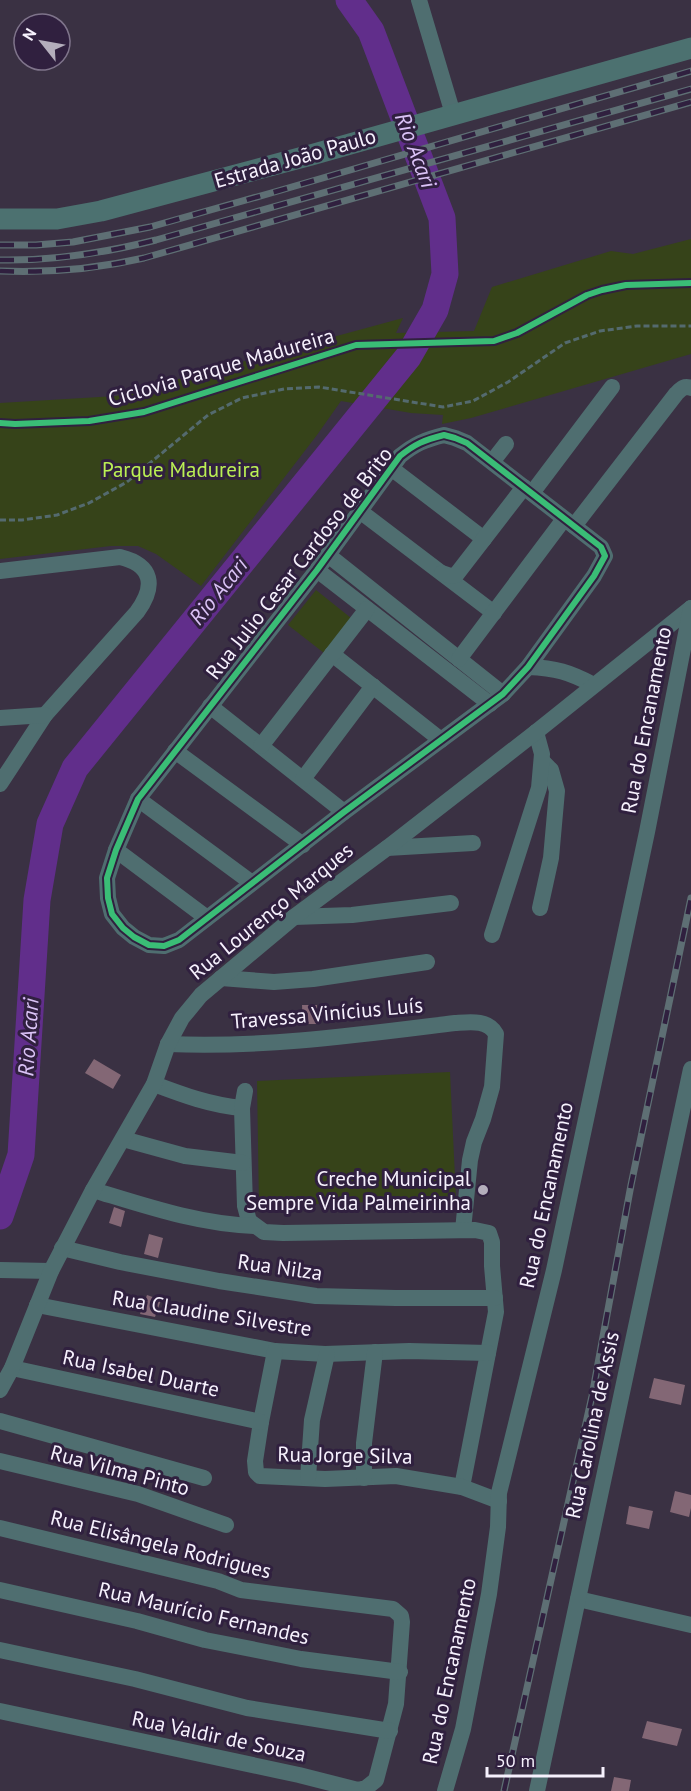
<svg xmlns="http://www.w3.org/2000/svg" width="691" height="1791" font-family="'PT Sans',sans-serif">
<style>
.green{fill:#364319}
.lines{fill:none;stroke-linecap:round;stroke-linejoin:round}
.river{stroke:#612e8b;stroke-width:27}
.building{fill:#836775}
.path{stroke:#546a6e;stroke-width:3;stroke-dasharray:6 3;stroke-linecap:butt}
.minor{stroke:#4f6e70;stroke-width:16}
.major{stroke:#4c7170;stroke-width:21}
.rail-casing{stroke:#5e6f74;stroke-width:7}
.rail{stroke:#30203f;stroke-width:4.5;stroke-dasharray:14;stroke-linecap:butt}
.cycleway-casing{stroke:#30203f;stroke-width:10}
.cycleway{stroke:#3abd76;stroke-width:6}
.poi-dot{fill:#b4aebc;stroke:#30203f;stroke-width:2}
.labels{text-anchor:middle;dominant-baseline:central;stroke-width:6;stroke-linejoin:round;paint-order:stroke}
.street-label{font-size:21px;fill:#f6f1fd;stroke:#30203f}
.park-label{font-size:21px;fill:#bbf054;stroke:#30203f}
.poi-label{font-size:21px;fill:#f6f1fd;stroke:#30203f;text-anchor:end}
.water-label{font-size:22px;font-style:italic;fill:#dac2f6;stroke:#30203f}
</style>
<rect width="100%" height="100%" fill="#3a3143"/>
<g class="green">
<polygon points="691,239 691,354 471,418 442,424 443,415 411,413 341,401 317,435 201,586 156,554 138,546 111,546 0,559 0,403 116,396 403,318 396,333 474,331 492,287 611,251 633,254"/>
<polygon points="316,590 351,618 324,653 288,625"/>
<polygon points="450,1072 456,1199 259,1206 257,1081"/>
</g>
<g class="lines">
<polyline class="river" points="0,1216 21,1155 37,900 50,824 75,768 408,357 435,310 445,274 442,218 371,31 349,0"/>
</g>
<g class="building">
<polygon points="302,1005 317,1005 317,1024 303,1024"/>
<polygon points="94,1059 121,1075 113,1089 85,1073"/>
<polygon points="114,1207 125,1211 121,1227 109,1223"/>
<polygon points="149,1234 163,1238 158,1258 144,1254"/>
<polygon points="147,1295 161,1300 155,1317 140,1314"/>
<polygon points="654,1378 685,1385 681,1405 649,1398"/>
<polygon points="675,1491 691,1495 691,1508 689,1517 670,1512"/>
<polygon points="629,1506 653,1511 649,1529 626,1524"/>
<polygon points="647,1721 682,1729 677,1746 642,1738"/>
<polygon points="614,1777 631,1780 629,1791 611,1791"/>
</g>
<g class="lines">
<polyline class="path" points="0,520 22,520 57,515 89,503 127,482 208,415 242,398 284,389 319,387 443,407 473,401 508,382 565,343 600,331 637,326 691,326"/>
<g class="minor">
<polyline points="419,0 453,114"/>
<path d="M444 435 455 438 467 443 601 547 605 556 594 576 528 667 503 694 344 812 179 940 164 946 149 945 134 937 123 928 112 914 108 898 107 878 116 850 138 799 317 570 400 456C415 444 424 440 444 435Z"/>
<polyline points="492,462 506,444"/>
<polyline points="391,468 484,539"/>
<polyline points="532,493 612,387"/>
<polyline points="361,512 494,613"/>
<path d="M574 526 676 394C681 389 684 385 691 388"/>
<polyline points="328,555 503,694"/>
<polyline points="317,570 490,704"/>
<path d="M0 571 120 557C153 565 156 586 137 612L45 715 0 784"/>
<polyline points="442,573 451,576 456,575 524,487"/>
<polyline points="332,654 441,740"/>
<polyline points="459,659 564,519"/>
<path d="M528 667C556 668 569 672 594 685"/>
<polyline points="210,706 344,812"/>
<polyline points="0,718 45,715"/>
<polyline points="261,746 367,609"/>
<polyline points="175,751 303,845"/>
<polyline points="303,779 373,686"/>
<polyline points="138,799 252,883"/>
<polyline points="387,848 473,843"/>
<polyline points="116,850 207,918"/>
<polyline points="540,908 551,858 557,791 551,770 542,761"/>
<polyline points="294,917 352,915 451,903"/>
<polyline points="492,935 539,788 542,754 536,732"/>
<polyline points="221,978 274,982 313,979 427,962"/>
<path d="M168 1044C266 1048 358 1035 455 1023 469 1022 488 1019 496 1034L492 1087 483 1119 474 1142 470 1160 463 1230"/>
<path d="M154 1084C183 1095 210 1105 242 1108"/>
<polyline points="245,1091 242,1108 245,1206 249,1221 264,1232 283,1233 475,1230 489,1233 492,1242 492,1266 496,1312 462,1487"/>
<polyline points="123,1139 185,1156 243,1163"/>
<path d="M93 1190C146 1206 198 1224 254 1226"/>
<polyline points="62,1248 120,1262 219,1281 316,1296 396,1298 495,1298"/>
<polyline points="0,1270 51,1271"/>
<polyline points="37,1305 275,1351 325,1354 409,1351 488,1353"/>
<polyline points="275,1351 261,1422 255,1461 256,1472 260,1476 325,1479 396,1476 462,1487 499,1501"/>
<polyline points="12,1368 261,1422"/>
<polyline points="0,1390 12,1368 51,1271 93,1190 154,1084 168,1044 182,1018 201,995 294,917 387,848 536,732 691,608"/>
<polyline points="0,1421 204,1478"/>
<polyline points="0,1461 138,1494 226,1525"/>
<polyline points="308,1478 312,1420 327,1354"/>
<polyline points="364,1478 364,1443 375,1352"/>
<polyline points="0,1528 218,1581 241,1590 393,1609 401,1616 402,1622 396,1704 376,1780 366,1788 358,1790 299,1775 0,1711"/>
<polyline points="0,1590 137,1621 205,1640 256,1650 301,1659 400,1672"/>
<polyline points="578,1599 691,1625"/>
<polyline points="0,1650 135,1679 247,1708 390,1731"/>
<polyline points="445,1791 463,1729 489,1594 498,1527 499,1493 554,1270 647,832 691,608"/>
<polyline points="537,1791 691,1069"/>
</g>
<polyline class="major" points="0,219 57,219 101,211 311,155 691,48"/>
<defs>
<g id="rail">
<polyline points="0,245 36,245 73,242 150,227 271,193 691,71"/>
<path d="M0 260C53 261 104 253 156 240L691 89"/>
<path d="M0 271C49 273 96 269 144 258L691 102"/>
<polyline points="504,1791 592,1396 631,1185 691,898"/>
</g>
</defs>
<use href="#rail" class="rail-casing"/>
<use href="#rail" class="rail"/>
<defs>
<g id="cycleway">
<polyline points="0,423 15,424 89,421 144,412 356,345 494,341 517,333 587,295 602,290 626,285 691,283"/>
<path d="M444 435 455 438 467 443 601 547 605 556 594 576 528 667 503 694 344 812 179 940 164 946 149 945 134 937 123 928 112 914 108 898 107 878 116 850 138 799 317 570 400 456C415 444 424 440 444 435Z"/>
</g>
</defs>
<use href="#cycleway" class="cycleway-casing"/>
<use href="#cycleway" class="cycleway"/>
</g>
<circle class="poi-dot" cx="483" cy="1190" r="6"/>
<g class="labels">
<g class="street-label">
<text transform="translate(295 158) rotate(-16)">Estrada João Paulo</text>
<text transform="translate(221 367) rotate(-16)">Ciclovia Parque Madureira</text>
<text transform="translate(299 563) rotate(-52)">Rua Julio Cesar Cardoso de Brito</text>
<text transform="translate(646 720) rotate(-79)">Rua do Encanamento</text>
<text transform="translate(271 911) rotate(-39)">Rua Lourenço Marques</text>
<text transform="translate(327 1013) rotate(-5)">Travessa Vinícius Luís</text>
<text transform="translate(546 1195) rotate(-78)">Rua do Encanamento</text>
<text transform="translate(280 1267) rotate(8)">Rua Nilza</text>
<text transform="translate(212 1313) rotate(9)">Rua Claudine Silvestre</text>
<text transform="translate(141 1373) rotate(12)">Rua Isabel Duarte</text>
<text transform="translate(592 1425) rotate(-78)">Rua Carolina de Assis</text>
<text transform="translate(345 1455) rotate(1)">Rua Jorge Silva</text>
<text transform="translate(120 1470) rotate(15)">Rua Vilma Pinto</text>
<text transform="translate(161 1544) rotate(14)">Rua Elisângela Rodrigues</text>
<text transform="translate(204 1613) rotate(13)">Rua Maurício Fernandes</text>
<text transform="translate(449 1671) rotate(-78)">Rua do Encanamento</text>
<text transform="translate(219 1736) rotate(12)">Rua Valdir de Souza</text>
</g>
<g class="park-label">
<text x="181" y="469">Parque Madureira</text>
</g>
<g class="poi-label">
<text x="471" y="1178">Creche Municipal<tspan x="471" dy="24">Sempre Vida Palmeirinha</tspan></text>
</g>
<g class="water-label">
<text transform="translate(416 150) rotate(69)">Rio Acari</text>
<text transform="translate(218 591) rotate(-51)">Rio Acari</text>
<text transform="translate(28 1037) rotate(-86)">Rio Acari</text>
</g>
</g>
<g transform="translate(42 42) rotate(301)"><circle r="28" fill="#30203f" stroke="#7f748b" stroke-width="1.5"/>
<path d="M0-4.5L10 22L0 15L-10 22Z" fill="#b4aebc"/>
<text y="-9" font-size="16" font-weight="bold" text-anchor="middle" fill="#f6f1fd">N</text>
</g>
<path d="M487 1767v9h116v-9" fill="none" stroke="#f6f1fd" stroke-width="3"/>
<text x="496" y="1767" font-size="18" fill="#f6f1fd" stroke="#30203f" stroke-width="4.5" paint-order="stroke">50 m</text>
</svg>
